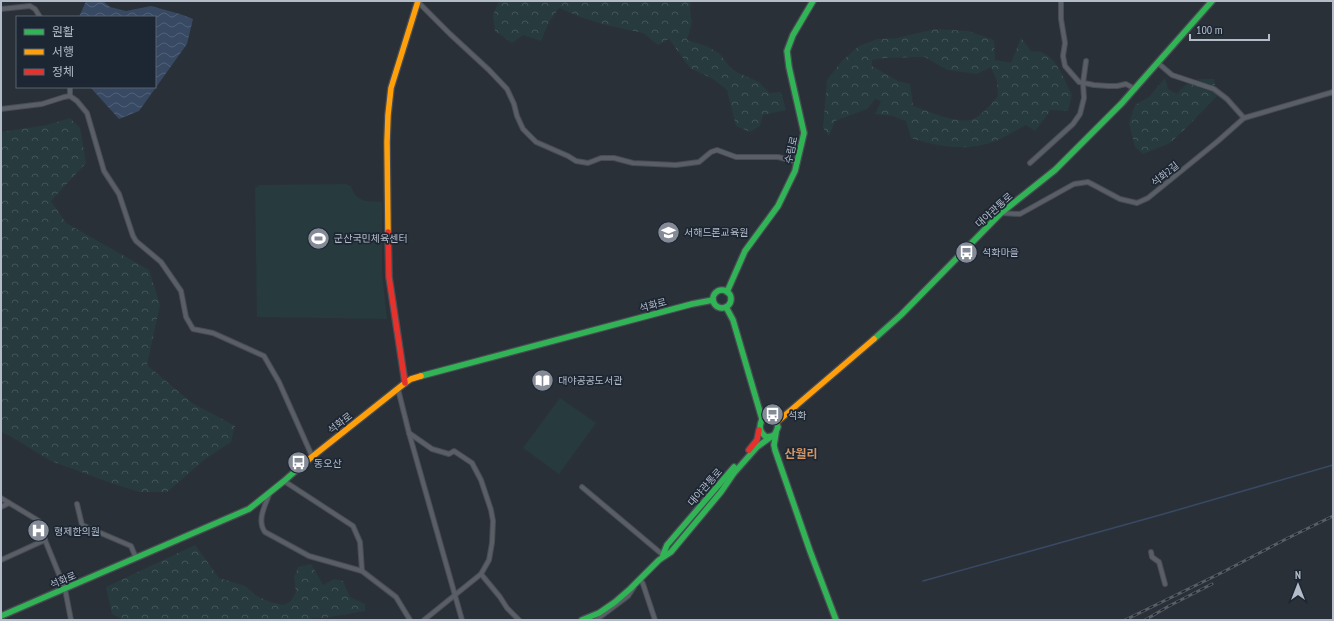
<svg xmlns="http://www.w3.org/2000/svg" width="1334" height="621" font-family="'PT Sans Narrow','Noto Sans KR',sans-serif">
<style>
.forest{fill:url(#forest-crowns);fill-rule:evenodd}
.garden{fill:#273a3e}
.water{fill:url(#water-waves)}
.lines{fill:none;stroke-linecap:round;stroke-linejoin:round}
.stream{stroke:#384963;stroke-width:1.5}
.street-casing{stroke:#484c53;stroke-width:6}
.fast-casing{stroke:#484c53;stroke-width:8}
.slow-casing{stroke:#484c53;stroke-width:8}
.jam-casing{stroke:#484c53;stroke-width:8}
.street{stroke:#5a5e66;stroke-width:4}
.fast{stroke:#30b455;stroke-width:5.5}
.slow{stroke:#ff9f0a;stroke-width:5.5}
.jam{stroke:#e5322d;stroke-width:5.5}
.rail-casing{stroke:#595d64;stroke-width:3}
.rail{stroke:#1d2633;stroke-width:1.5;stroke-dasharray:4.5;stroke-linecap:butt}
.labels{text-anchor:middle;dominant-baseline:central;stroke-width:3.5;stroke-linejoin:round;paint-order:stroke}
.street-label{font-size:10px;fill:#b4bcc9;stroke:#1d2633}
.poi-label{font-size:10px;fill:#b4bcc9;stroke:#1d2633;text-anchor:start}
.quarter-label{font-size:12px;font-weight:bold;fill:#d59563;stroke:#1d2633}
</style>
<defs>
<pattern id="forest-crowns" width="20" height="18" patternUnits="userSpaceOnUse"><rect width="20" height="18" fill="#273a3e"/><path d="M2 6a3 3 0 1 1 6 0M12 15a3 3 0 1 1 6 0" fill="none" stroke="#445559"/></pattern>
<pattern id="water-waves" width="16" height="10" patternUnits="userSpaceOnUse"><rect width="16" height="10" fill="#384963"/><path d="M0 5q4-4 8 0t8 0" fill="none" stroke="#526178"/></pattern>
</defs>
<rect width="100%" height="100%" fill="#2a3038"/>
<g class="forest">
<polygon points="499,1 691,1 690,11 692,22 687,40 706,46 719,53 731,68 738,73 759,82 769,93 781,92 786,110 763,115 760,126 750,132 736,126 727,90 713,79 690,68 669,39 658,45 643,33 606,25 580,17 559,8 549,22 541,41 523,35 512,43 495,31 493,15"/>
<path d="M936 29 968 31 994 40 995 60 1011 63 1021 38 1031 51C1034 52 1038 51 1041 52 1057 57 1065 82 1072 95L1068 111 1051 110 1035 131 1026 125C1016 130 1006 137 996 141 968 152 939 147 911 138L906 121 893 116 875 114 881 101 875 99 867 109 835 121 829 136 823 128 827 80 842 61 859 46 878 39 897 38ZM925 57 947 70 977 74 991 67 997 81 998 96C991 104 983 114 973 119 959 125 928 111 913 106L910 84 898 81 872 66V60L885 58Z"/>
<path d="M1165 78 1168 89 1177 94C1191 78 1194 79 1214 79L1217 96 1185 129 1170 143 1143 154 1135 147 1129 123 1135 105 1149 97Z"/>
<polygon points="70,118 80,128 86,163 51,201 66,223 149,270 160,305 147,365 192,403 235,426 231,442 204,460 167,492 139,492 111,483 51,461 10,436 1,432 1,132 47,125"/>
<polygon points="195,545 219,578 245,586 257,596 270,602 284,605 291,601 296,592 294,578 298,567 311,564 323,585 334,579 343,581 350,597 365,604 365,611 324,618 311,618 309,620 124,620 112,614 106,587"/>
</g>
<g class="garden">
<path d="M346 184 351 186C356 203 368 201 382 202V273L387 319 257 317 255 188 260 185Z"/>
<polygon points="560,398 596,423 559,474 523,448"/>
</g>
<polygon class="water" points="86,1 103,1 110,7 126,11 151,6 180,14 193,19 187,44 139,111 119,119 90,87 155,87 155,17 79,17"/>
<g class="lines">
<polyline class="stream" points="923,581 1160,515 1333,465"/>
<defs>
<g id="street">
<polyline points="1061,1 1061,19 1065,43 1063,56 1065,66 1079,82 1094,85 1108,86 1117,86 1126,84 1135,89"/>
<polyline points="418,2 450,34 489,70 507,89 514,104 517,116 523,129 536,142 568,156 576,161 588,163 601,158 614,158 633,163 676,165 699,162 711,152 717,150 736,157 778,157 798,162"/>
<polyline points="1,9 30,6 35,9 40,17"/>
<polyline points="1158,63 1172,75 1214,89 1227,99 1244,118"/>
<polyline points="70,96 70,87"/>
<polyline points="1,109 42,104 64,97 70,96 77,101 87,113 104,171 119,194 133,236 136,241 161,262 181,291 186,317 193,329 213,333 264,356 279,382 312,456"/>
<polyline points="1030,163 1073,124 1080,114 1084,98 1083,83 1086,61"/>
<polyline points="1001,213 1020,214 1074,184 1088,182 1120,199 1137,203 1148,198 1218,141 1244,118 1333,92"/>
<polyline points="398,389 409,433 462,620"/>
<polyline points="409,433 432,449 449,454 454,451 472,463 481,480 491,510 493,521 492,543 489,560 481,574 424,620"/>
<polyline points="284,481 353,526 360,542 362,571"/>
<polyline points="582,487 663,555"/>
<path d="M270 492C266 504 256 520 265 532L309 556 362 571 396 597 410 620"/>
<polyline points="1,498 39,521 45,528 45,540 65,589 71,620"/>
<polyline points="77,504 82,525 131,546 136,558"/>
<polyline points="1,507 9,503"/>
<polyline points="1151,552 1152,557 1159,562 1165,584"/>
<polyline points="1,560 45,540"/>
<polyline points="481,574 500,597 507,608 519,620"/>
<polyline points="638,581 640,579 643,584 655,620"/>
<polyline points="596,620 628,596 634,587"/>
</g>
<g id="fast">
<circle cx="722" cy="299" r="9"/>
<polyline points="727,292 745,251 778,206 795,171 804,133 789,67 787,51 793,35 813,1"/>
<polyline points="726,307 733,320 762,419"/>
<polyline points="874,339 901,315 1001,213 1055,170 1122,103 1212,1"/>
<polyline points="421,376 692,304 713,300"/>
<polyline points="776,433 774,445 775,450 810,551 836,620"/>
<polyline points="663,555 667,545 734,467"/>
<polyline points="1,616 249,509 284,481 308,460"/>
<path d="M582 620 599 613 615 602 630 589 659 560 671 552 721 492 734 473 757 447 775 434 778 427 775 420 770 417 762 419C759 427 759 431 766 437L773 436"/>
</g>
<g id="slow">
<polyline points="388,232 387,142 388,115 391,88 418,1"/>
<polyline points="777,422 874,339"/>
<polyline points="308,460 405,383 411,379 421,376"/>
</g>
<g id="jam">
<polyline points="388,232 389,277 405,383"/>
<polyline points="749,450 757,440 759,430"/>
</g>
</defs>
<use href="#street" class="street-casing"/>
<use href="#fast" class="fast-casing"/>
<use href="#slow" class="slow-casing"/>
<use href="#jam" class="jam-casing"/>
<use href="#street" class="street"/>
<use href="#fast" class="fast"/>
<use href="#slow" class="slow"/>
<use href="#jam" class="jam"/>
<defs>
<g id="rail">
<polyline points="1125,620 1223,572 1286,539 1333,516"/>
<polyline points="1145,620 1169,606 1212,584"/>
</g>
</defs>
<use href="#rail" class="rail-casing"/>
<use href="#rail" class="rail"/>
</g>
<defs>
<symbol id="school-disc" viewBox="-11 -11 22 22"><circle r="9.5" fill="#848b96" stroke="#1d2633"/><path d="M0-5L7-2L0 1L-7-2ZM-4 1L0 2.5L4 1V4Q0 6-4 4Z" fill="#fff"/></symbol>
<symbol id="stadium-disc" viewBox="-11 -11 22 22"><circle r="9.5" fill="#848b96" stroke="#1d2633"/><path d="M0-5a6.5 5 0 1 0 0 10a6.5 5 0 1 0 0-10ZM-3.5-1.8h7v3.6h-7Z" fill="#fff"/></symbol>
<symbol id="bus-disc" viewBox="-11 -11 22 22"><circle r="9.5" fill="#848b96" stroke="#1d2633"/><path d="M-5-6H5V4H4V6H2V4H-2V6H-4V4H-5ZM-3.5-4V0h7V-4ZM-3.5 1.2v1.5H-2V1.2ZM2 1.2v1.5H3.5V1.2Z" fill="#fff"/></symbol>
<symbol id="library-disc" viewBox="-11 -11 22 22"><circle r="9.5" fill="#848b96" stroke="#1d2633"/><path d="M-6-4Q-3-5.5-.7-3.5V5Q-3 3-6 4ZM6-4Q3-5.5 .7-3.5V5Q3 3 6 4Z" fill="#fff"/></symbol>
<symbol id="hospital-disc" viewBox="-11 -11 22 22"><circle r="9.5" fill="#848b96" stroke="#1d2633"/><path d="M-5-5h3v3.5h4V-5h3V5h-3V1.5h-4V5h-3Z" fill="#fff"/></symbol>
</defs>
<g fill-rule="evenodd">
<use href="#school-disc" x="656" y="220" width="25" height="25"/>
<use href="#stadium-disc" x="306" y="226" width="25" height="25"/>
<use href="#bus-disc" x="954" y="240" width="25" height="25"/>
<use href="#library-disc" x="530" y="368" width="25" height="25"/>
<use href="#bus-disc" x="760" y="402" width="25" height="25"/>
<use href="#bus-disc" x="286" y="450" width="25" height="25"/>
<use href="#hospital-disc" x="26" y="518" width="25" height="25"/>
</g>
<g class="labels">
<g class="street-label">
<text transform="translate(791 150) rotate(-77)">수림로</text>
<text transform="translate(1165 174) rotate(-39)">석화2길</text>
<text transform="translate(994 210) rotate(-42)">대야관통로</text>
<text transform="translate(653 305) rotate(-15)">석화로</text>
<text transform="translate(340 423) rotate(-38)">석화로</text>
<text transform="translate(705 487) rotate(-49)">대야관통로</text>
<text transform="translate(63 580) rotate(-23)">석화로</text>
</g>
<g class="poi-label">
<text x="684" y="232">서해드론교육원</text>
<text x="334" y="238">군산국민체육센터</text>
<text x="982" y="252">석화마을</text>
<text x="558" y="380">대야공공도서관</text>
<text x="788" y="415">석화</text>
<text x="314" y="463">동오산</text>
<text x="54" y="531">형제한의원</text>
</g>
<g class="quarter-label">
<text x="801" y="453">산월리</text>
</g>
</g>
<rect width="1334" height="621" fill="none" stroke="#b4bcc9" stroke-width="4"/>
<rect x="16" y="16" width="140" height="72" fill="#1d2633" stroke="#59626f"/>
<rect x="24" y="29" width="20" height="6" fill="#30b455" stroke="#59626f"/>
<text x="52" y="36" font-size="12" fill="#b4bcc9">원활</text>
<rect x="24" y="49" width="20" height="6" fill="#ff9f0a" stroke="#59626f"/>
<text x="52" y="56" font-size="12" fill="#b4bcc9">서행</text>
<rect x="24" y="69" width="20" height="6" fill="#e5322d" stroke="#59626f"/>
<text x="52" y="76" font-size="12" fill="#b4bcc9">정체</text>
<g transform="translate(1298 585)" stroke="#1d2633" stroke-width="3" paint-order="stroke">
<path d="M0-3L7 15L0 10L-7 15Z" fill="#b4bcc9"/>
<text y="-6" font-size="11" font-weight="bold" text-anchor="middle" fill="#b4bcc9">N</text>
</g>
<path d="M1190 34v6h79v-6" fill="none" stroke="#b4bcc9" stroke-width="2"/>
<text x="1196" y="34" font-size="12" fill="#b4bcc9" stroke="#1d2633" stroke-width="3" paint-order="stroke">100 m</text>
</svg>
